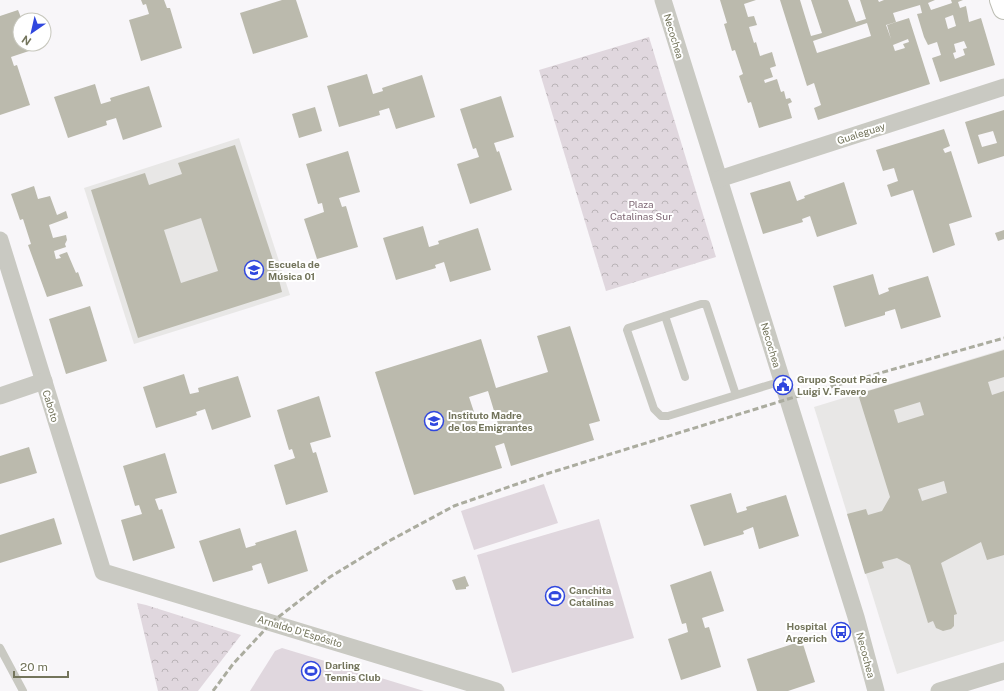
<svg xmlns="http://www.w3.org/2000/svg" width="1004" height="691" font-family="'Public Sans',sans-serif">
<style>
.built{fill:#e8e7e6}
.forest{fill:url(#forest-crowns)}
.pitch{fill:#e0d7de}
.building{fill:#bbbaad;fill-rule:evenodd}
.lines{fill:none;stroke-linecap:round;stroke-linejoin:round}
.secondary-casing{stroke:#bdbeb4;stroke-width:24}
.lane{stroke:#c9c9c2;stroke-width:8}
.street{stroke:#c9c9c2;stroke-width:17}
.secondary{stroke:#fff;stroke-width:22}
.rail{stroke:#abac9f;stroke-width:3;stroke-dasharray:6 3;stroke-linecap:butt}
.labels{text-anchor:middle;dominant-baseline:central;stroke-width:4;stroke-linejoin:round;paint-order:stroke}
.street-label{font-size:10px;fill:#73745b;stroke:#fff}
.park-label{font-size:10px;fill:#7e6774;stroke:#fff}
.poi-label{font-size:10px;font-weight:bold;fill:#73745b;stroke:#fff;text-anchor:start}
</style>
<defs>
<pattern id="forest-crowns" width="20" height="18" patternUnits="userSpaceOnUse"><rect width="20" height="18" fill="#e0d7de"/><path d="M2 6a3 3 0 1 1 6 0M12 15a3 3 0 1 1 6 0" fill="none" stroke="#bab3b7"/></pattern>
</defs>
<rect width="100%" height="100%" fill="#f8f6f9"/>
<g class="built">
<polygon points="239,138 290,295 134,344 84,188"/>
<polygon points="1004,349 1004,641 897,674 814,407"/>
</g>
<g class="forest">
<polygon points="649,37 716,257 606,291 539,70"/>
<polygon points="137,603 146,605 241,635 198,691 158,691"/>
</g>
<g class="pitch">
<polygon points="544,484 558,523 474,550 461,511"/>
<polygon points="599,519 634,638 512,673 477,555"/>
<polygon points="282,648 424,691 250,691 275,651"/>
</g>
<g class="building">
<polygon points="141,0 164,0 167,8 170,8 182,48 141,61 129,20 149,14 146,4 143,5"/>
<polygon points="282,0 296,0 308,37 253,54 240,13"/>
<polygon points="720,0 756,0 744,4 748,17 754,16 757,25 749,27 754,43 756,42 760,56 772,52 776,66 770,68 773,77 764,80 765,83 777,79 781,92 784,91 786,99 790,98 792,102 788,104 792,118 759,128 751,102 748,103 739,76 743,74 735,50 732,51 724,24 727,23"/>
<path d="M780 0H800L811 36 822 33 811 0H848L856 22 866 19 860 0H878L879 2 884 0H935L928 3 931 10 952 3 951 0H963L958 2 960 8 966 6 969 22 981 18 995 65 940 82 932 58 941 55 937 42 928 45 924 37 917 14 922 13 920 5 893 13 896 22 886 25 891 39 887 25 909 18 930 84 818 120 814 108 821 105 814 83 807 86ZM953 15 956 26 948 29 945 18ZM867 23 871 36 817 53 813 41ZM908 39 909 42 903 44 905 48 895 51 893 45ZM964 41 967 48 963 49 965 55 955 59 953 53 956 52 954 44Z"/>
<polygon points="18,10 22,20 20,20 20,44 30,44 32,50 11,57 14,66 17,65 30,105 0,115 0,16"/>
<polygon points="367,74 373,94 383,91 382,88 422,75 435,117 396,129 389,108 379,111 380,115 339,127 327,86"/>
<polygon points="95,84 101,104 111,101 110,98 149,86 162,127 123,140 116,118 106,121 107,125 68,138 54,97"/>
<polygon points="501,96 514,137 494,143 497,152 499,151 512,190 470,204 457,164 479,157 476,148 473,149 460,109"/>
<polygon points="315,107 322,131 299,138 292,114"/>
<path d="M1004 110V156L978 164 965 122ZM993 131 997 143 982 147 978 135Z"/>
<polygon points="944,129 950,146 943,149 945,153 951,151 972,217 949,224 955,245 933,253 913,190 891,197 887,185 898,181 894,168 883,171 876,150"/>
<path d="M235 145 277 272 282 292 138 338 91 190 145 173 149 185 182 174 178 163ZM201 218 218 271 181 283 164 230Z"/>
<polygon points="348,151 360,192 339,198 342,207 346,206 358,247 317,259 304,219 324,212 322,203 318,204 306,164"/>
<polygon points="790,181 797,201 805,198 804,196 844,182 857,224 817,237 810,216 802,219 803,222 763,234 750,193"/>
<polygon points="34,186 38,199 50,196 57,215 66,211 68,218 49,225 53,238 66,235 67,240 65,244 66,247 54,251 56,259 61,258 59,255 67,252 76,273 78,272 83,286 47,297 28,245 31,244 23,219 20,220 11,194"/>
<polygon points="423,226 429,247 439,244 438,241 478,228 491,270 450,282 444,262 435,265 436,268 396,280 383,238"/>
<polygon points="1004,230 1004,239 998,241 995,233"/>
<polygon points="873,274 879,295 889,291 888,288 928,276 941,317 901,329 895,309 885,312 885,315 845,327 833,286"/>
<polygon points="90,306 107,361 66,374 49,319"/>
<path d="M570 326 600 421 589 424 594 440 511 466 504 443 495 446 502 468 414 495 375 372 481 339 496 388 548 372 537 336ZM488 391 498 424 480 430 469 397Z"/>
<path d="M1004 350V377L988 382 992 395 1004 391V555L987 560 981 542 941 563 957 614 954 615V626L951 629 943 631 936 628 933 621 928 623 910 565 897 558 882 562 884 568 865 574 847 514 866 509 868 515 882 511 890 497 858 394ZM920 402 924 415 898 423 894 410ZM944 481 947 493 922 501 918 489Z"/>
<polygon points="184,374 190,394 199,392 198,388 238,376 251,417 212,430 205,409 196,412 197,415 156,428 143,387"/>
<polygon points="319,396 331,437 310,443 313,453 316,452 328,492 286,505 274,465 295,458 292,449 289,450 277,410"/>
<polygon points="29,447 37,473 0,484 0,456"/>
<polygon points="165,453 177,493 155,499 159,510 162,509 175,548 133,561 121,520 142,514 139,505 135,506 123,466"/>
<polygon points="731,493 737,513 747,510 746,507 786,495 799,536 759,549 753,527 743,531 744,534 704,546 690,505"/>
<polygon points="54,518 62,544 0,563 0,535"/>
<polygon points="240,528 246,548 256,545 255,543 296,530 308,571 268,584 261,563 252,566 253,570 213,582 199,541"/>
<polygon points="711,571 724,611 702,618 705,628 709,627 721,667 681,680 668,639 688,632 686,623 682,624 670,585"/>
<polygon points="465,576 469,586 466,587 466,589 456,590 452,580"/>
<polygon points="802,641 815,682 788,691 757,691 747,659"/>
</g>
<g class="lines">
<defs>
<polyline id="secondary" points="1001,0 1004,8"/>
</defs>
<use href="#secondary" class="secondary-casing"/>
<g class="lane">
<polyline points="665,316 685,377"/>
<polyline points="736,395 706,304 701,304 628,328 627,330 654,409 661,416 668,416 782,381"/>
<polyline points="0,648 23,691"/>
</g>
<g class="street">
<polyline points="663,0 856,617 876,691"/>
<polyline points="719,179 1004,87"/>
<polyline points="0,240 103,572 496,691"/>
<polyline points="0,396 44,381"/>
<polyline points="939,691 1004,671"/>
</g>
<use href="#secondary" class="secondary"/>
<polyline class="rail" points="213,691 233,664 272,622 330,577 389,541 454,506 543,475 788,399 1004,338"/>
</g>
<defs>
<symbol id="school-ring" viewBox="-11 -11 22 22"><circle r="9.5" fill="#fff" stroke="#3047de" stroke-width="1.5"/><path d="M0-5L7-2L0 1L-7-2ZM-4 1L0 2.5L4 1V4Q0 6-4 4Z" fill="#3047de"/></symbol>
<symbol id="civic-ring" viewBox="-11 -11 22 22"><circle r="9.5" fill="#fff" stroke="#3047de" stroke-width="1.5"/><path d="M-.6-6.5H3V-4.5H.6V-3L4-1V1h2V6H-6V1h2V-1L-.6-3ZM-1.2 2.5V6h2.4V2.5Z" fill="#3047de"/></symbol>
<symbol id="stadium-ring" viewBox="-11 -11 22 22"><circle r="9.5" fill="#fff" stroke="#3047de" stroke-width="1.5"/><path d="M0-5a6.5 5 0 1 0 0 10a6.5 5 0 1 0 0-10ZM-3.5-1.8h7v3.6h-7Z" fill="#3047de"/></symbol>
<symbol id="bus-ring" viewBox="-11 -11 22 22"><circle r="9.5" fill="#fff" stroke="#3047de" stroke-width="1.5"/><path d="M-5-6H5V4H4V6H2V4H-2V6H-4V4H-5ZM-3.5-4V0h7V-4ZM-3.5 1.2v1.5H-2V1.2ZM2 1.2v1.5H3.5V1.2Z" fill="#3047de"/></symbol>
</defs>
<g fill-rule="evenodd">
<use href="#school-ring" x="243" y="259" width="22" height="22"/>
<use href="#civic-ring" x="772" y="374" width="22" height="22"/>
<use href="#school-ring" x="423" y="410" width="22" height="22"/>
<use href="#stadium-ring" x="544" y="585" width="22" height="22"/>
<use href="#bus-ring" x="830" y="621" width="22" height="22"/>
<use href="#stadium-ring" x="300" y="660" width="22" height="22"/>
</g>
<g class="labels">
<g class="street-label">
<text transform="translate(674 36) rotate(73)">Necochea</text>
<text transform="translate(861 133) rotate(-18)">Gualeguay</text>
<text transform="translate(771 345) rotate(73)">Necochea</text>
<text transform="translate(51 406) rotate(73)">Caboto</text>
<text transform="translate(300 631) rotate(17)">Arnaldo D'Espósito</text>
<text transform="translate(866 655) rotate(75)">Necochea</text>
</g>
<g class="park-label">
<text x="641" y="204">Plaza<tspan x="641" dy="12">Catalinas Sur</tspan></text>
</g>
<g class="poi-label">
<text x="268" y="264">Escuela de<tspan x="268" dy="12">Música 01</tspan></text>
<text x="797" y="379">Grupo Scout Padre<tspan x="797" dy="12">Luigi V. Favero</tspan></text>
<text x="448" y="415">Instituto Madre<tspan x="448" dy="12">de los Emigrantes</tspan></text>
<text x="569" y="590">Canchita<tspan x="569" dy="12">Catalinas</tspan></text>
<text x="827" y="626" text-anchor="end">Hospital<tspan x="827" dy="12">Argerich</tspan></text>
<text x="325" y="665">Darling<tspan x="325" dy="12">Tennis Club</tspan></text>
</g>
</g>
<g transform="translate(32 32) rotate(214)"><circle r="19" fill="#ffffff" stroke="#c7c7bd"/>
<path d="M0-3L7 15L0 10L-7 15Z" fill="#3047de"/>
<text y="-6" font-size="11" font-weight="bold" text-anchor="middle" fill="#73745b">N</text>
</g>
<path d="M14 671v6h54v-6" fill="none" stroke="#73745b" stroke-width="2"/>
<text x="20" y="671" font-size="12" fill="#73745b" stroke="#ffffff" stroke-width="3" paint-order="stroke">20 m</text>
</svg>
